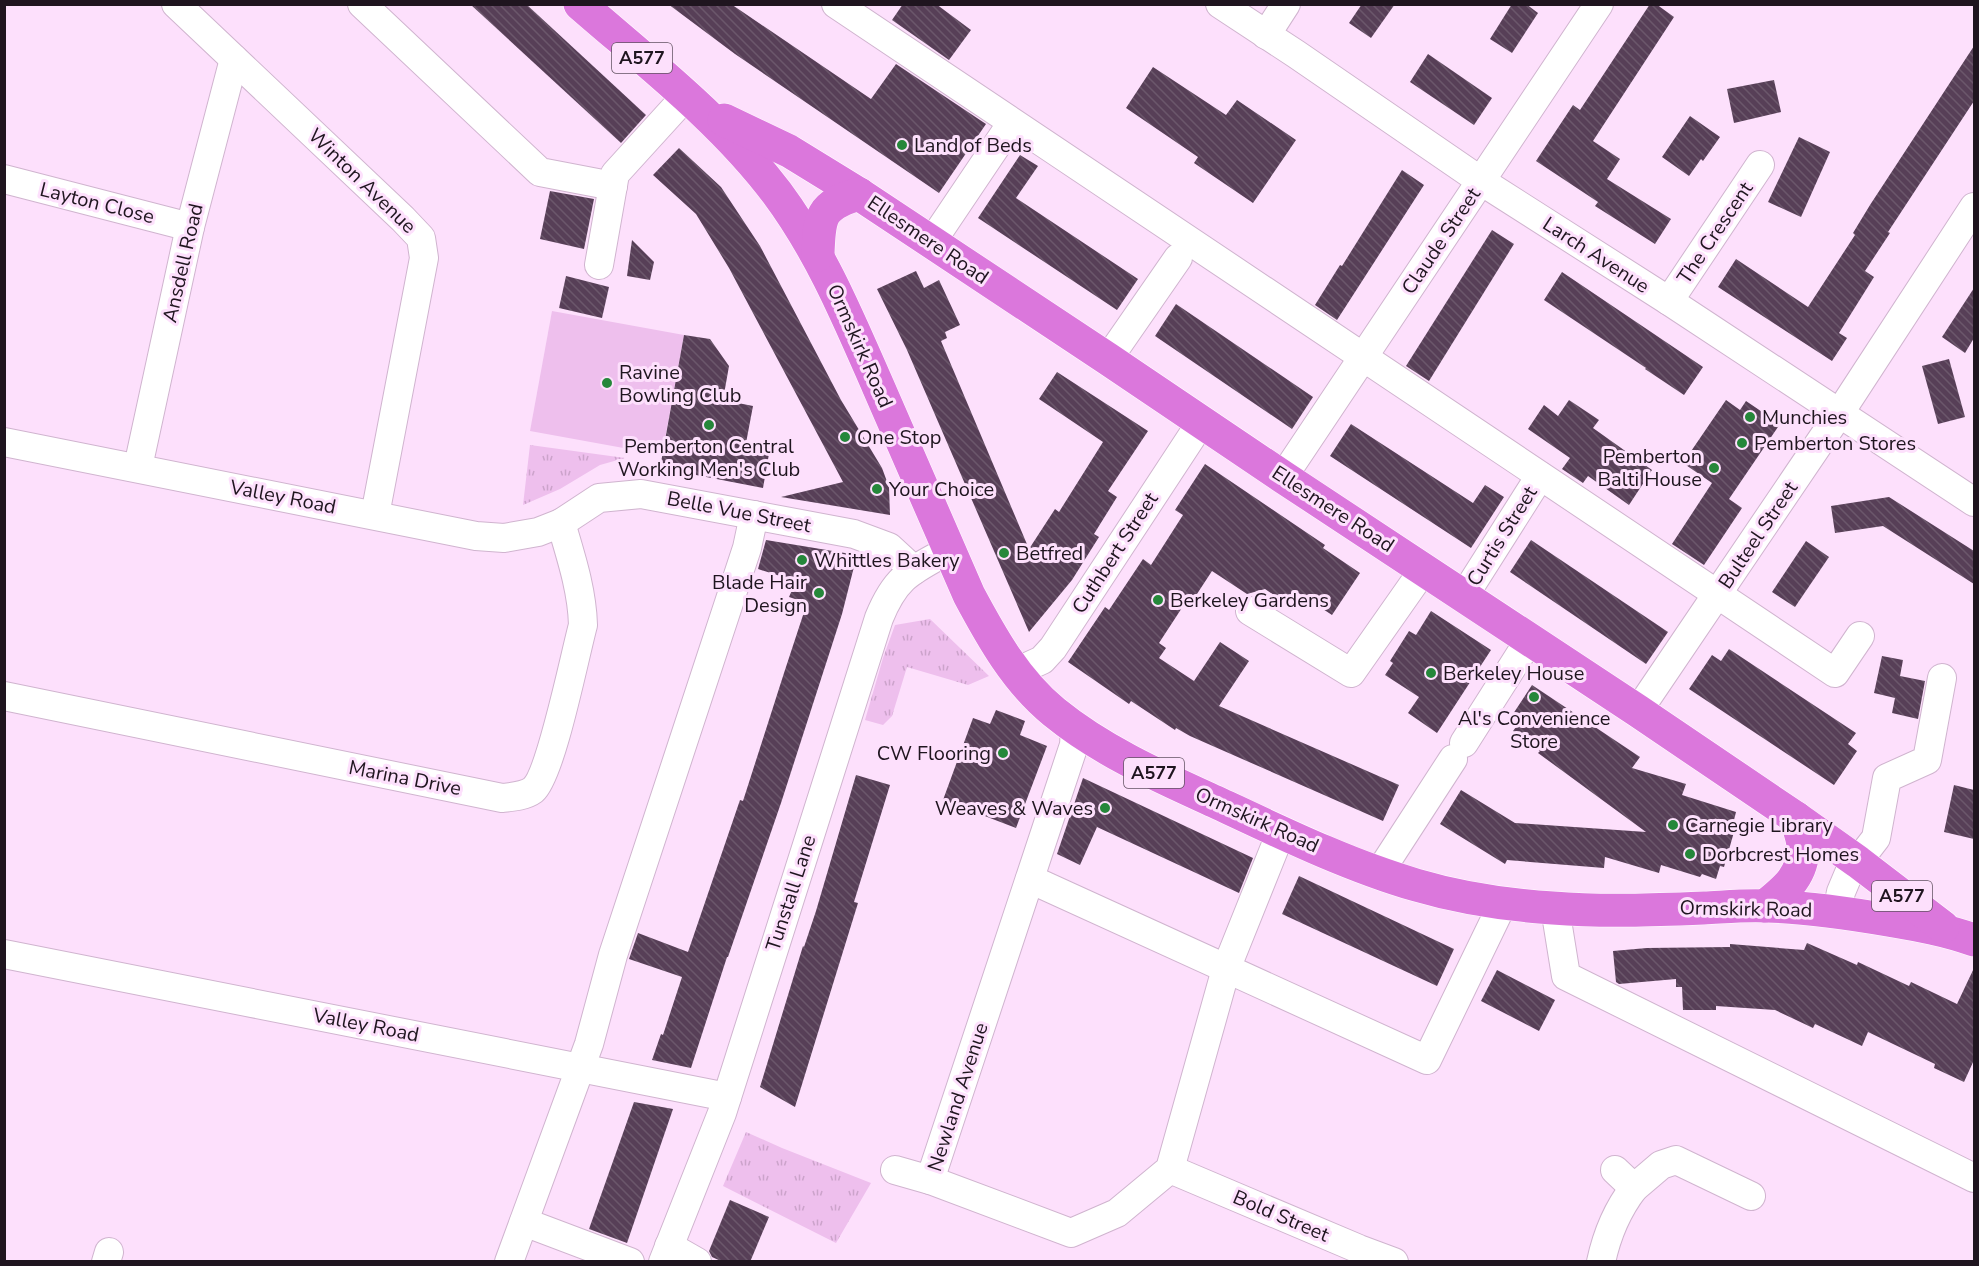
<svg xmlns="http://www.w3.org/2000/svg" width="1979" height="1266" font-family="'Nunito Sans',sans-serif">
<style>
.grass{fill:url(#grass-tufts)}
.garden{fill:#eebfed}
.building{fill:url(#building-back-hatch)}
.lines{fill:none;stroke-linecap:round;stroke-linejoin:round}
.minor-casing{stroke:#d0b4cf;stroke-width:30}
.highway-casing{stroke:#fff;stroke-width:34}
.minor{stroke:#fff;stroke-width:28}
.highway{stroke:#db77dc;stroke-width:33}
.poi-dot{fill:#25873a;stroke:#fde0fc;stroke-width:2}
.labels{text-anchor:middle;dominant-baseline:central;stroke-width:6;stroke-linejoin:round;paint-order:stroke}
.shield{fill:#fde0fc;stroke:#625261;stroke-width:1.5}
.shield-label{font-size:18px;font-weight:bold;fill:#1f151f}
.poi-label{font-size:20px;fill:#1f151f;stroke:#fde0fc;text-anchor:start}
.street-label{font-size:20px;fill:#1f151f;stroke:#fde0fc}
</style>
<defs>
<pattern id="grass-tufts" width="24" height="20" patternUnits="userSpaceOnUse" patternTransform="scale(1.5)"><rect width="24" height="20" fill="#eebfed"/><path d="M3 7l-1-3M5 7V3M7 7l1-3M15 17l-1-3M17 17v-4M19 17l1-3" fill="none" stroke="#cca3cb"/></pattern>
<pattern id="building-back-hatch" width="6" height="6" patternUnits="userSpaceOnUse" patternTransform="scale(1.5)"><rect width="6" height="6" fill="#573f57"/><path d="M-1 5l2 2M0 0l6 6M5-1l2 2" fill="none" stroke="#6b576b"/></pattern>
</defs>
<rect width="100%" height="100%" fill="#fde0fc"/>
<g class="grass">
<polygon points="530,445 625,458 600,465 560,489 523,505"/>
<polygon points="930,619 989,676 968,685 907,667 892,716 883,725 865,720 883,658 895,625"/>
<polygon points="746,1132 782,1148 871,1183 836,1243 723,1186"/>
</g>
<polygon class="garden" points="552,311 684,335 662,455 530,431"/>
<g class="building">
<polygon points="470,4 526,4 646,115 621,143"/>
<polygon points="668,4 731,4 871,99 896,64 986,124 939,193 735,54"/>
<polygon points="903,4 936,4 971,30 949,60 892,20"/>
<polygon points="1362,4 1395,4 1371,38 1349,23"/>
<polygon points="1512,4 1526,4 1538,13 1512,53 1490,39"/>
<polygon points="1650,4 1656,4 1674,17 1593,141 1620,159 1607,179 1671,219 1655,244 1595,206 1598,202 1536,161 1573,105 1580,110"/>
<polygon points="1974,46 1974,101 1888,232 1890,233 1865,271 1874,277 1839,333 1847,338 1832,361 1718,287 1736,259 1808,307 1855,235 1853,233 1870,205"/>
<polygon points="1428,54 1492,98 1474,125 1410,82"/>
<polygon points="1153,67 1226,115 1237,100 1296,140 1253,203 1194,163 1198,157 1126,108"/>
<polygon points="1774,80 1781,112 1734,123 1727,89"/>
<polygon points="1690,116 1720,137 1703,161 1701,159 1689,176 1662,157"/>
<polygon points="1799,137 1830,152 1801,217 1768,202"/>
<polygon points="679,148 721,187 760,246 841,400 882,468 889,487 890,515 781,497 843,482 729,268 696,214 653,175"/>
<polygon points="1020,155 1038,166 1016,198 1138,279 1117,310 978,218"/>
<polygon points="1402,170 1424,185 1337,320 1315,305 1340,265 1342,266"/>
<polygon points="550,191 594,199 584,249 540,239"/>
<polygon points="1492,230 1514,244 1429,381 1406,366"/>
<polygon points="632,240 654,262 650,280 627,276"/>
<polygon points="916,271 924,288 939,280 960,325 945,332 947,338 941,341 1029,549 1055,509 1059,512 1103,442 1039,399 1057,372 1148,431 1108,491 1117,497 1094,534 1099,537 1072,580 1029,632 907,350 877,289"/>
<polygon points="1562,272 1703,367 1684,395 1645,369 1646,368 1544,300"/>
<polygon points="566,276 609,287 602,318 559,308"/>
<polygon points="1974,288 1974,338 1965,353 1942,337"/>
<polygon points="1176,304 1313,397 1292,429 1155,336"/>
<polygon points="684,335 710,339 729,366 723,400 753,406 746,443 770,448 763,488 660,468"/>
<polygon points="1949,359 1965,417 1938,424 1922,366"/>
<polygon points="1569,400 1599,420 1593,428 1652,470 1629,505 1588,476 1583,483 1562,469 1570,458 1528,429 1544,405 1558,416"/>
<polygon points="1726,400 1740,410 1746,401 1780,424 1729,499 1742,508 1704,565 1672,544 1712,483 1683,463"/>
<polygon points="1351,424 1473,503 1485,485 1504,497 1471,548 1330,456"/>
<polygon points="1205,464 1325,545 1323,548 1360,573 1332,615 1294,590 1286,603 1265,589 1247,594 1212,571 1195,597 1191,594 1159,643 1166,648 1159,658 1194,681 1220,642 1249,661 1219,706 1399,785 1383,821 1190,736 1176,728 1175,730 1131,701 1129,704 1068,662 1105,607 1109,610 1143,559 1151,565 1183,515 1175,510"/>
<polygon points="1889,497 1974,551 1974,584 1883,526 1835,533 1831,506"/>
<polygon points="766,540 857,555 842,614 781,803 728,957 727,957 691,1068 652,1060 661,1034 663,1035 682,977 629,959 638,933 688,952 740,800 743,801 784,673 807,603 789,597 796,581 758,569"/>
<polygon points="1531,540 1668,632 1646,664 1510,572"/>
<polygon points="1806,541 1829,557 1795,607 1772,592"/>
<polygon points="1431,611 1491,650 1437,733 1408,713 1419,697 1385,675 1393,663 1390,661 1409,631 1416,635"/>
<polygon points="1729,649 1856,733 1848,744 1857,751 1834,785 1689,689 1712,655 1721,661"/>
<polygon points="1882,656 1903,660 1900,676 1925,681 1918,719 1892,713 1895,698 1874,693"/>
<polygon points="1532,685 1640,757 1632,768 1686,784 1682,795 1736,812 1733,824 1736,825 1724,867 1720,866 1716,879 1702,874 1700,877 1661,865 1659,873 1605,857 1604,868 1507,860 1505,864 1440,824 1461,790 1515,823 1646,832 1538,753 1540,751 1513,731 1519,723 1511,717"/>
<polygon points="996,710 1025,721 1020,735 1047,746 1016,828 943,800 973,718 990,724"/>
<polygon points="856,775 890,785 854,902 858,903 795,1107 760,1087 803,946 804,947 816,911"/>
<polygon points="1083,778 1253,858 1239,893 1097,827 1080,865 1057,854"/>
<polygon points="1954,785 1974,790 1974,839 1944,832"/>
<polygon points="1299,876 1454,949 1437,986 1282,914"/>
<polygon points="1807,943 1857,965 1858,962 1909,986 1911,982 1957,1004 1974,968 1974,1060 1964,1082 1934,1068 1935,1064 1868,1032 1862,1046 1815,1024 1813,1028 1775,1010 1716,1006 1716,1010 1683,1010 1682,987 1676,987 1676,979 1619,984 1616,982 1613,951 1647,948 1730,947 1730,944 1804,950"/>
<polygon points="1497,970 1555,1000 1539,1031 1481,1001"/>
<polygon points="634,1102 673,1109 627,1243 589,1229"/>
<polygon points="730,1200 769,1217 750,1262 723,1262 712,1257 709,1251"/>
</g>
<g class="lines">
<defs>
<g id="minor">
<polyline points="176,4 403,219 421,238 424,258 375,515"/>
<polyline points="362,4 540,172 613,186"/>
<polyline points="836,4 1835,673 1860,636"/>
<polyline points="1220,4 1296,54 1481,181 1669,301 1974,502"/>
<polyline points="1266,35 1286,4"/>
<polyline points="4,179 190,227"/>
<polyline points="931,243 1005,133"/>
<polyline points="599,265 615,174 686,96"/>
<polyline points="1669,301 1760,165"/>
<polyline points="1108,359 1178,258"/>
<polyline points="4,442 476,536 504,538 538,532 561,523 599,498 641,494 854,534 889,547 914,570"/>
<polyline points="138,467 190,227 234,59"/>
<polyline points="1283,477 1599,4"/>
<polyline points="1464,596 1540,476"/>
<polyline points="1250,611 1351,673 1424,569"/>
<polyline points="1016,672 1042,660 1053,648 1202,421"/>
<path d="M4 696 502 798C512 797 525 796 533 790 551 775 575 654 583 625 582 590 571 557 561 523"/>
<polyline points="1638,711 1839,414 1974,207"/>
<polyline points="1075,728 1074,745 930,1180 1071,1233 1117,1213 1170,1169 1226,969 1281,832"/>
<polyline points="1464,743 1530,639"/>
<polyline points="1379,873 1453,759"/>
<polyline points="1030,879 1427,1060 1503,903"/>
<polyline points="1555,908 1566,976 1974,1178"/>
<polyline points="1837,911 1841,892 1849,873 1876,838 1887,778 1927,760 1942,678"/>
<polyline points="4,954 727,1097"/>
<polyline points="1170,1169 1359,1249 1394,1262"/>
<polyline points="895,1170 930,1180"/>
<polyline points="1615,1170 1634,1188 1661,1165 1676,1160 1751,1196"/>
<polyline points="524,1222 630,1262"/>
<polyline points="669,1246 697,1262"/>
<polyline points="106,1262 109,1252"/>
<polyline points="509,1262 589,1044 613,955 747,548 754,515"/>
<path d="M663 1262 722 1113 879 618C896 576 911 571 949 550"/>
<path d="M1601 1262C1607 1234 1617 1210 1634 1188"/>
</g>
<g id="highway">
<path d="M580 4C649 64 722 120 777 193 821 252 849 320 878 386 909 456 939 526 969 595 992 638 1016 681 1054 712 1103 752 1163 778 1220 804 1282 833 1350 866 1416 885 1460 898 1507 905 1553 908 1603 912 1654 910 1704 908 1725 907 1745 905 1766 906 1807 907 1847 913 1888 920 1918 925 1946 930 1974 940"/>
<polyline points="724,120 789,151 859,194 1108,359 1283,477 1638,711 1796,818 1858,862 1943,927"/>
<path d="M818 255C819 217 820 205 859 194"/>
<path d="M1765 906C1786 889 1803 876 1803 847 1803 838 1798 827 1796 818"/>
</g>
</defs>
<use href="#minor" class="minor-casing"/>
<use href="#highway" class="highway-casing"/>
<use href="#minor" class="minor"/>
<use href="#highway" class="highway"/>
</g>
<g class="poi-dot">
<circle cx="902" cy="145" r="6"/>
<circle cx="607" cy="383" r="6"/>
<circle cx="1750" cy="417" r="6"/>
<circle cx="709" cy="425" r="6"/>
<circle cx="845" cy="437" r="6"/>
<circle cx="1742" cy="443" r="6"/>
<circle cx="1714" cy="468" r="6"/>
<circle cx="877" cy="489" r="6"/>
<circle cx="1004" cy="553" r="6"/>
<circle cx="802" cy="560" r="6"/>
<circle cx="819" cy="593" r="6"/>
<circle cx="1158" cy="600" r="6"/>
<circle cx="1431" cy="673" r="6"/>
<circle cx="1534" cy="697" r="6"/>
<circle cx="1003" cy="753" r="6"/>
<circle cx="1105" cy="808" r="6"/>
<circle cx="1673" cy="825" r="6"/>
<circle cx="1690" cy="854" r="6"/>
</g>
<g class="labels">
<g class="shield">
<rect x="612" y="43" width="60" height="30" rx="4.5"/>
<rect x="1124" y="758" width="60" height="30" rx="4.5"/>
<rect x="1872" y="881" width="60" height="30" rx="4.5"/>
</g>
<g class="shield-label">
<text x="642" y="58">A577</text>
<text x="1154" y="773">A577</text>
<text x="1902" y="896">A577</text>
</g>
<g class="poi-label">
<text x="914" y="145">Land of Beds</text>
<text x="619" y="372">Ravine<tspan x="619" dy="23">Bowling Club</tspan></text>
<text x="1762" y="417">Munchies</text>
<text x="857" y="437">One Stop</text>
<text x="1754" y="443">Pemberton Stores</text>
<text x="709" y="446" text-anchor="middle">Pemberton Central<tspan x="709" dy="23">Working Men's Club</tspan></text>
<text x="1702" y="456" text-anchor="end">Pemberton<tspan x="1702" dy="23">Balti House</tspan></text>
<text x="889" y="489">Your Choice</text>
<text x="1016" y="553">Betfred</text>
<text x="814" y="560">Whittles Bakery</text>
<text x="807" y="582" text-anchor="end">Blade Hair<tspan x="807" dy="23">Design</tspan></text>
<text x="1170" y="600">Berkeley Gardens</text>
<text x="1443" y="673">Berkeley House</text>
<text x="1534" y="718" text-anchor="middle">Al's Convenience<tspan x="1534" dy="23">Store</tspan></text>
<text x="991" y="753" text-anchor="end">CW Flooring</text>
<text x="1093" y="808" text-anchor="end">Weaves &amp; Waves</text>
<text x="1685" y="825">Carnegie Library</text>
<text x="1702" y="854">Dorbcrest Homes</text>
</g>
<g class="street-label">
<text transform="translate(362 181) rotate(44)">Winton Avenue</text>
<text transform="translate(97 203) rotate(14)">Layton Close</text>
<text transform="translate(1715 233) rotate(-56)">The Crescent</text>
<text transform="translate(928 240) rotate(34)">Ellesmere Road</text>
<text transform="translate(1441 241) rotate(-56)">Claude Street</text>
<text transform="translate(1596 255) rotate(33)">Larch Avenue</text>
<text transform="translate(183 263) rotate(-77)">Ansdell Road</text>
<text transform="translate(860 346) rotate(66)">Ormskirk Road</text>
<text transform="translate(283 497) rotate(11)">Valley Road</text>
<text transform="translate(1333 509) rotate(33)">Ellesmere Road</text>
<text transform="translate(739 512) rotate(11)">Belle Vue Street</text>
<text transform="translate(1758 535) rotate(-56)">Bulteel Street</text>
<text transform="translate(1502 536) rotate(-58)">Curtis Street</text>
<text transform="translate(1115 553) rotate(-57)">Cuthbert Street</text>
<text transform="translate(405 778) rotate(11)">Marina Drive</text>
<text transform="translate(1257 820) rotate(24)">Ormskirk Road</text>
<text transform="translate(791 893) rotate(-72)">Tunstall Lane</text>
<text transform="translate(1746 909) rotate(1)">Ormskirk Road</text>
<text transform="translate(366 1025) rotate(11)">Valley Road</text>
<text transform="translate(958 1097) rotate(-72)">Newland Avenue</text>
<text transform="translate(1281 1216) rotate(23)">Bold Street</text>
</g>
</g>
<rect width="1979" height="1266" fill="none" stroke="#1f151f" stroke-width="12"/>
</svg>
